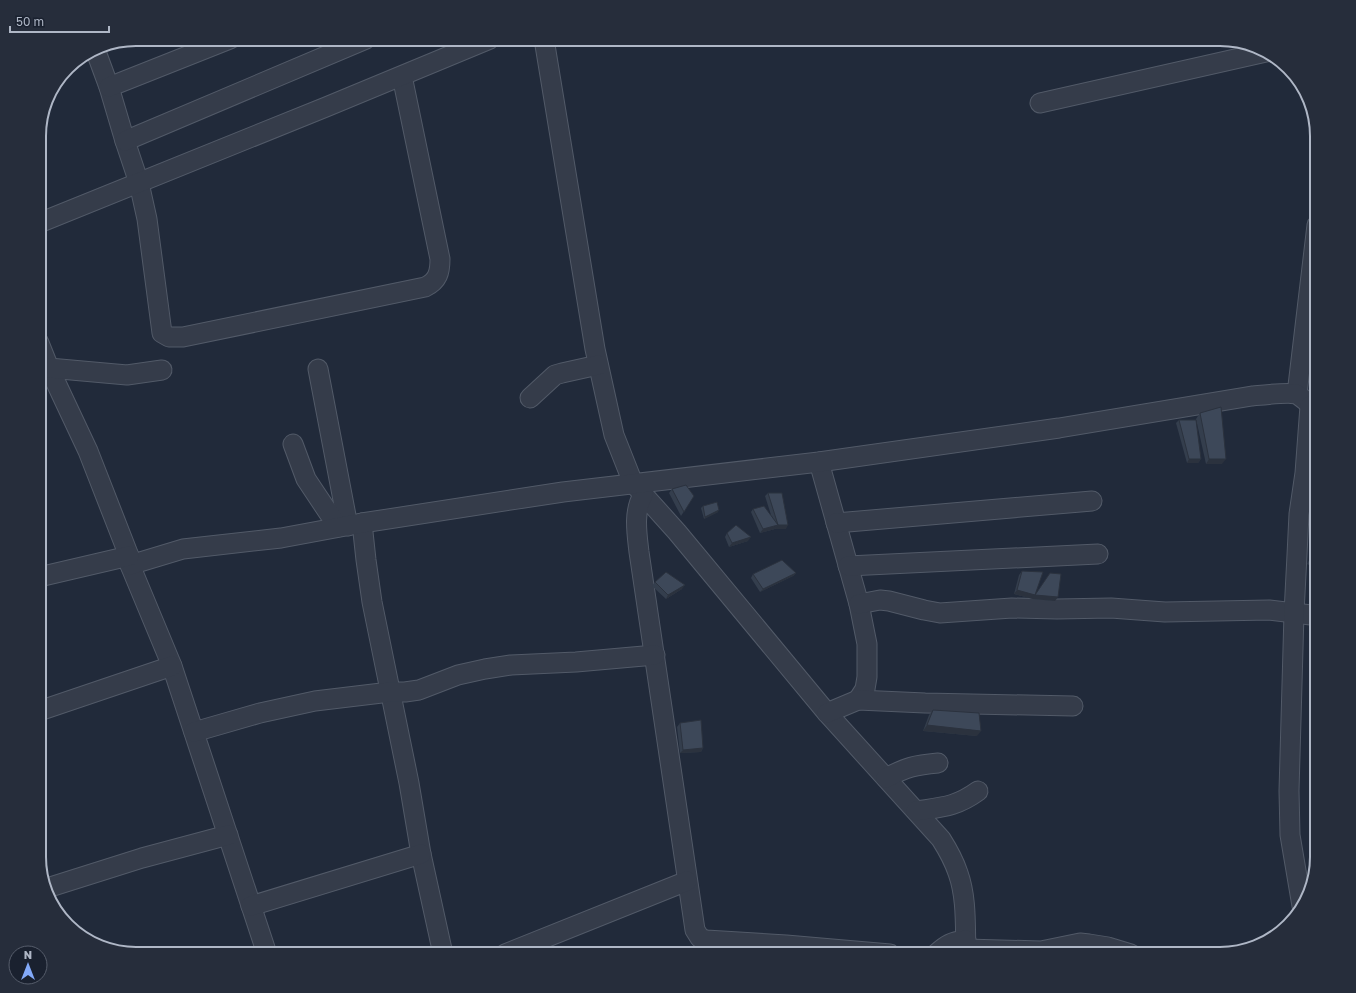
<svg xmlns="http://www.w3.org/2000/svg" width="1356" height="993" font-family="'Golos Text',sans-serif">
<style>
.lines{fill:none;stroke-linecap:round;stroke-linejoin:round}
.minor-casing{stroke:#525a68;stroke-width:21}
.minor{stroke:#353c4a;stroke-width:19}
.wall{fill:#343e4d}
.shaded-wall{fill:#2b323e}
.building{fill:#3d4859;stroke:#2b323e}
.rim{fill:none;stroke:#afb7c6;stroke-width:2}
</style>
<rect width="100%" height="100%" fill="#212a3a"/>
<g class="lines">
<defs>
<g id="minor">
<path d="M544 39 595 349 614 435 633 483 677 532 827 713 941 839C948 850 954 861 958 873 967 898 965 927 966 954"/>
<path d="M95 49 109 87 125 141 139 183 147 219 162 333 169 337H183L425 287C438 281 440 272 440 259L402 76"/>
<polyline points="109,87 230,39"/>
<polyline points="1040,103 1266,52"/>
<polyline points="125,141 366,39"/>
<polyline points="39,223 326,107 490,39"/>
<polyline points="39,343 49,368 88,451 129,556 130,565 172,666 267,954"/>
<polyline points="49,368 127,375 162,370"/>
<polyline points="318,369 348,526"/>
<polyline points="1297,394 1317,225"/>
<polyline points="530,398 555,375 562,373 598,365"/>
<polyline points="293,444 306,479 338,527"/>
<polyline points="819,462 859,604 867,644 867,677 865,689 858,700"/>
<path d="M643 495C633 512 637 534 639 552L695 930 700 938 706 940 786 945 890 954"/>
<polyline points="362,523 366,560 372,602 409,783 421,854 443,954"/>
<polyline points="836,523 1092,501"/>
<path d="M130 565 183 549 281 538 362 523 563 492 819 462 1059 428 1252 396C1262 395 1288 392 1296 394 1301 396 1311 406 1317 409"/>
<polyline points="848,566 1098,554"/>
<polyline points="39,577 129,556"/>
<polyline points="859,604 880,600 889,601 924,610 940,613 1012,608 1057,609 1111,608 1165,612 1269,610 1311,615 1317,617"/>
<polyline points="39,711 172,666"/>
<polyline points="827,713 858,700 925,703 1073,706"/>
<polyline points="194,732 260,713 315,701 390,692 405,692 419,690 458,675 485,669 511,665 576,662 655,655"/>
<path d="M886 778C907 767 915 765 938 763"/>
<path d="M916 811C942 807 956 807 978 791"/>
<polyline points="47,888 142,858 228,835"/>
<polyline points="251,906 421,854"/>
<polyline points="1302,906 1290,835 1289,791 1294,613 1297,555 1299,514 1305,473 1310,406"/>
<polyline points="966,949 1041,951 1080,943 1089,944 1108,947 1131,954"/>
<polyline points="505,954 687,881"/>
<path d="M936 954C947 944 951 942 966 940"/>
</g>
</defs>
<use href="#minor" class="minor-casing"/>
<use href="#minor" class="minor"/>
</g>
<g class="wall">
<polygon points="1315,364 1315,388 1309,385 1314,366"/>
<polygon points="1200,413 1222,464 1206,464 1196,419"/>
<polygon points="1179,420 1201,459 1198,463 1187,463 1176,423"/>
<polygon points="672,489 694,496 681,516 669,493"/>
<polygon points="768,493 786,529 775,529 760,533 751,512 753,509 771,515 765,496"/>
<polygon points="703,506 718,512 704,519 701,508"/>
<polygon points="727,533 748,541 729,547 725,537"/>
<polygon points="1317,546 1317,569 1307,564"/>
<polygon points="1022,571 1036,594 1055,601 1033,599 1014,594 1019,575"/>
<polygon points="796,573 793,576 760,592 751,578 753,574"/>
<polygon points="655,582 682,589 666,599 652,586"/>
<polygon points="933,710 977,736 923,731 929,715"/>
<polygon points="680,723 703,748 701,752 680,753 677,727"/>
</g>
<g class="shaded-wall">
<polygon points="1310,383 1316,386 1315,388 1309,385"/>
<polygon points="1189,459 1201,459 1198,463 1187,463"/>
<polygon points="1209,459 1226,459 1222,464 1206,464"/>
<polygon points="719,510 718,512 704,519 705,517"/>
<polygon points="778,525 788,525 786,529 775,529"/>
<polygon points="778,525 775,529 760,533 763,529"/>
<polygon points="751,537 748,541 729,547 732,543"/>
<polygon points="796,573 793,576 760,592 763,589"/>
<polygon points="685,585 682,589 666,599 668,595"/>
<polygon points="1017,590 1058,597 1055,601 1033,599 1014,594"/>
<polygon points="927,725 981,731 977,736 923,731"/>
<polygon points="703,748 701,752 680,753 683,750"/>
</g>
<g class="building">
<polygon points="1315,364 1317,365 1317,384 1316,386 1310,383"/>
<polygon points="1221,407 1226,459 1209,459 1200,413"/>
<polygon points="1179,420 1196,420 1201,459 1189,459"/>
<polygon points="686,485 694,496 684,512 672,489"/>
<polygon points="768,493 782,493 788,525 778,525"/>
<polygon points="717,502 719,510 705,517 703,506"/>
<polygon points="764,506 778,525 763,529 753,509"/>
<polygon points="736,525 751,537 732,543 727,533"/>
<polygon points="1317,547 1317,564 1310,560"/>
<polygon points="782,560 796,573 763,589 753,574"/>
<polygon points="1022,571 1043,572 1035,595 1017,590"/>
<polygon points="666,572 685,585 668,595 655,582"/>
<polygon points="1050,573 1061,574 1058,597 1035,595"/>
<polygon points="933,710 979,713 981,731 927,725"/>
<polygon points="701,720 703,748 683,750 680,723"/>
</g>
<path d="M0 0H1356V993H0ZM136 46H1220A90 90 0 0 1 1310 136V857A90 90 0 0 1 1220 947H136A90 90 0 0 1 46 857V136A90 90 0 0 1 136 46Z" fill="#262d3b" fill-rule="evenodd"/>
<path class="rim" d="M136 46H1220A90 90 0 0 1 1310 136V857A90 90 0 0 1 1220 947H136A90 90 0 0 1 46 857V136A90 90 0 0 1 136 46Z"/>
<g transform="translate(28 965)"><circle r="19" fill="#1a212f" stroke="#565d6b"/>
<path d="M0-3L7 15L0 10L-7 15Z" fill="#82a9f9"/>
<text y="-6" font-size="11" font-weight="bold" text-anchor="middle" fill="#afb7c6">N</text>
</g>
<path d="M10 26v6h99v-6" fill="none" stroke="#afb7c6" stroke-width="2"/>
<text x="16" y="26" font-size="12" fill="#afb7c6" stroke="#1a212f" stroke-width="3" paint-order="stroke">50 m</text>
</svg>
